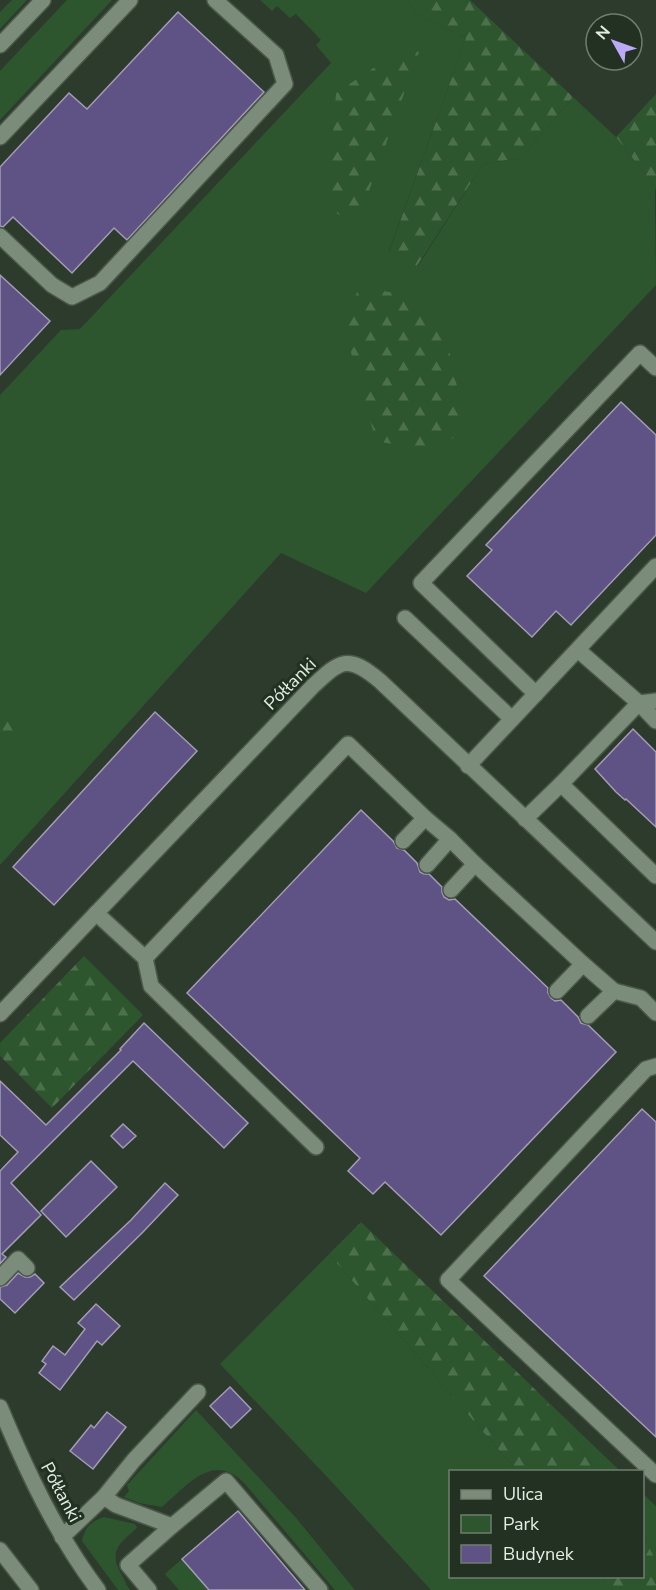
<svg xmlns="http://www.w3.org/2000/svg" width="656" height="1590" font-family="'Nunito Sans',sans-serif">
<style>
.green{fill:#2e562e}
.forest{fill:url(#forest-firs)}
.building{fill:#5f5385;stroke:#a29db4;stroke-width:1.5}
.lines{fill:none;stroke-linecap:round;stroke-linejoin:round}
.minor-casing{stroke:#4a5849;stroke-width:18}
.minor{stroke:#7b8d7a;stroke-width:15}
.labels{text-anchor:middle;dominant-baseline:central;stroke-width:6;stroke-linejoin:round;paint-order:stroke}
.street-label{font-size:18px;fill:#e5eee4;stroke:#223122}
</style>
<defs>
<pattern id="forest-firs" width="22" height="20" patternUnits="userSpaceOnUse" patternTransform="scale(1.5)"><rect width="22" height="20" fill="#2e562e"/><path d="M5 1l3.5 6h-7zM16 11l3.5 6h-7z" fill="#4c6f4c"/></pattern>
</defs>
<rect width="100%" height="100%" fill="#2c3b2b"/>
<g class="green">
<polygon points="12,0 27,0 0,29 0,12"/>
<polygon points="67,0 112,0 0,120 0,71"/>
<polygon points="260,0 407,0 417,14 466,38 389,251 418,266 483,164 521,158 573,97 616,137 655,187 656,285 366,593 281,553 0,865 0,753 27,726 0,698 0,395 61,330 80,329 331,63 316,45 321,40 296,14 290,18 277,6 272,11"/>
<polygon points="329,1254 517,1471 450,1472 450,1576 601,1577 612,1590 431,1590 330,1480 220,1364"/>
<polygon points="543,1397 620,1471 598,1471"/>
<path d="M196 1410 297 1519 355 1590H335L244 1483C213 1451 187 1486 162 1507L139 1503 124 1497 129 1491 127 1485Z"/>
<polygon points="642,1493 656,1506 656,1561 643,1535"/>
<path d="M104 1517 135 1524 137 1528C117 1545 108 1552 123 1577 125 1582 127 1586 130 1590H118L82 1541C85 1527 90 1522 104 1517Z"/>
<polygon points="182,1559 209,1590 179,1590 165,1574"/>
</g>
<g class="forest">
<polygon points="407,0 470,0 573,97 521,158 483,164 417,266 389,252 466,38 417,14"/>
<polygon points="405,47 419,52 356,227 328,207 336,93"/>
<polygon points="656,94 656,192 655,187 616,137"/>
<polygon points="359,287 401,294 444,328 466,427 436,452 376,441 344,328"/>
<polygon points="0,698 28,726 0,753"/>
<polygon points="84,956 143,1015 52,1108 0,1056 0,1043"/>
<polygon points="361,1222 543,1397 598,1471 517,1471 329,1254"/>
<polygon points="643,1535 656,1561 656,1590 612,1590 601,1577 642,1576"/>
</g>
<g class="building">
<polygon points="178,12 264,92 127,240 114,228 72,273 13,217 3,227 0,226 0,167 69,93 87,109"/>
<polygon points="0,275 50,321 0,375"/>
<polygon points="621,402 656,435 656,535 571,625 556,611 532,637 467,576 492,550 486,545"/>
<polygon points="155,712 197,751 54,905 13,867"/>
<polygon points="633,729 656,752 656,827 626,799 625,800 616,792 595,769"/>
<polygon points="361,810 393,841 397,848 404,850 417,863 420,872 424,874 429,874 442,887 442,892 444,897 449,900 455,899 548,988 548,993 551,998 555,1001 561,1000 578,1017 581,1023 588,1025 616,1052 441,1235 385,1182 373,1194 348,1171 360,1158 187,993"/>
<polygon points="144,1023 248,1123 224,1148 133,1061 11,1183 41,1215 2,1254 6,1257 0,1264 0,1171 18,1152 0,1135 0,1081 46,1125 121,1050 120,1049"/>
<polygon points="642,1109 656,1122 656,1437 484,1276"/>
<polygon points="123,1124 136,1136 123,1148 111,1136"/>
<polygon points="91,1161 117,1187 66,1237 41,1211"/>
<polygon points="165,1183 178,1195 143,1232 74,1300 60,1287 131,1220"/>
<polygon points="18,1273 25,1277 30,1277 35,1274 44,1283 15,1313 0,1299 0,1287 7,1285"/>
<polygon points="96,1304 120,1326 102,1345 97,1341 60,1390 39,1373 46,1364 42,1361 53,1346 65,1355 85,1329 78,1323"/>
<polygon points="230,1387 251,1409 231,1428 210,1406"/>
<polygon points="107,1412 126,1427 93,1469 70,1451 91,1425 94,1428"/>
<polygon points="238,1511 305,1590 209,1590 182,1559"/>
</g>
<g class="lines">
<defs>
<g id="minor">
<polyline points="0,45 43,0"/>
<polyline points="0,137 130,0"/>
<polyline points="0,236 52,285 72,297 100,283 285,84 276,55 215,0"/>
<polyline points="405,618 512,719"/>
<polyline points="536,694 421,583 640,353 656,368"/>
<polyline points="656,701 639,703 656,721"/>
<polyline points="468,766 656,566"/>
<polyline points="561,784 656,876"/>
<polyline points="425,818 450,839 427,865"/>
<polyline points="525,819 561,784 639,703 578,650"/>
<polyline points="450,839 475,864 451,890"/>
<polyline points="475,864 583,964 557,991"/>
<polyline points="96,913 145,958 151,986 316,1147"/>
<polyline points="145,958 348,744 425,818 403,841"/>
<polyline points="583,964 614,991 588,1016"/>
<polyline points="614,991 641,998 656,1013"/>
<path d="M0 1014 312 687C340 661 347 653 380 681L656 942"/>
<polyline points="656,1066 646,1069 448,1280 656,1475"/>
<polyline points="0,1278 18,1259 27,1268"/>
<path d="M0 1407C27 1472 56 1534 98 1590"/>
<polyline points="104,1497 116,1505 172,1526 226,1481 320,1590"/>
<polyline points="62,1537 104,1497 134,1460 198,1392"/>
<polyline points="0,1550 31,1590"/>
<polyline points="149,1590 128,1565 172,1526"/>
</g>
</defs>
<use href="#minor" class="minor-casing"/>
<use href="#minor" class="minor"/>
</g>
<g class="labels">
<g class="street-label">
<text transform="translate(290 684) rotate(-45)">Półłanki</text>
<text transform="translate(61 1492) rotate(62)">Półłanki</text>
</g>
</g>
<rect x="449" y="1470" width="195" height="108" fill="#223122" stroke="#707d70" stroke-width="1.5"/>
<rect x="461" y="1490" width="30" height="9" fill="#7b8d7a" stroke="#707d70" stroke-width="1.5"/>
<text x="503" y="1500" font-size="18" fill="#e5eee4">Ulica</text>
<rect x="461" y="1515" width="30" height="18" fill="#2e562e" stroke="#707d70" stroke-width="1.5"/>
<text x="503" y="1530" font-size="18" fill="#e5eee4">Park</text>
<rect x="461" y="1545" width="30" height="18" fill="#5f5385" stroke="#707d70" stroke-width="1.5"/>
<text x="503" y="1560" font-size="18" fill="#e5eee4">Budynek</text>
<g transform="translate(614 42) rotate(310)"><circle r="28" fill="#223122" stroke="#707d70" stroke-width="1.5"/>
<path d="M0-4.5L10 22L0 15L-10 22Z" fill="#bbaaf6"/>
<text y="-9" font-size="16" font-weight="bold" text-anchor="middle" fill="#e5eee4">N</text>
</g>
</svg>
